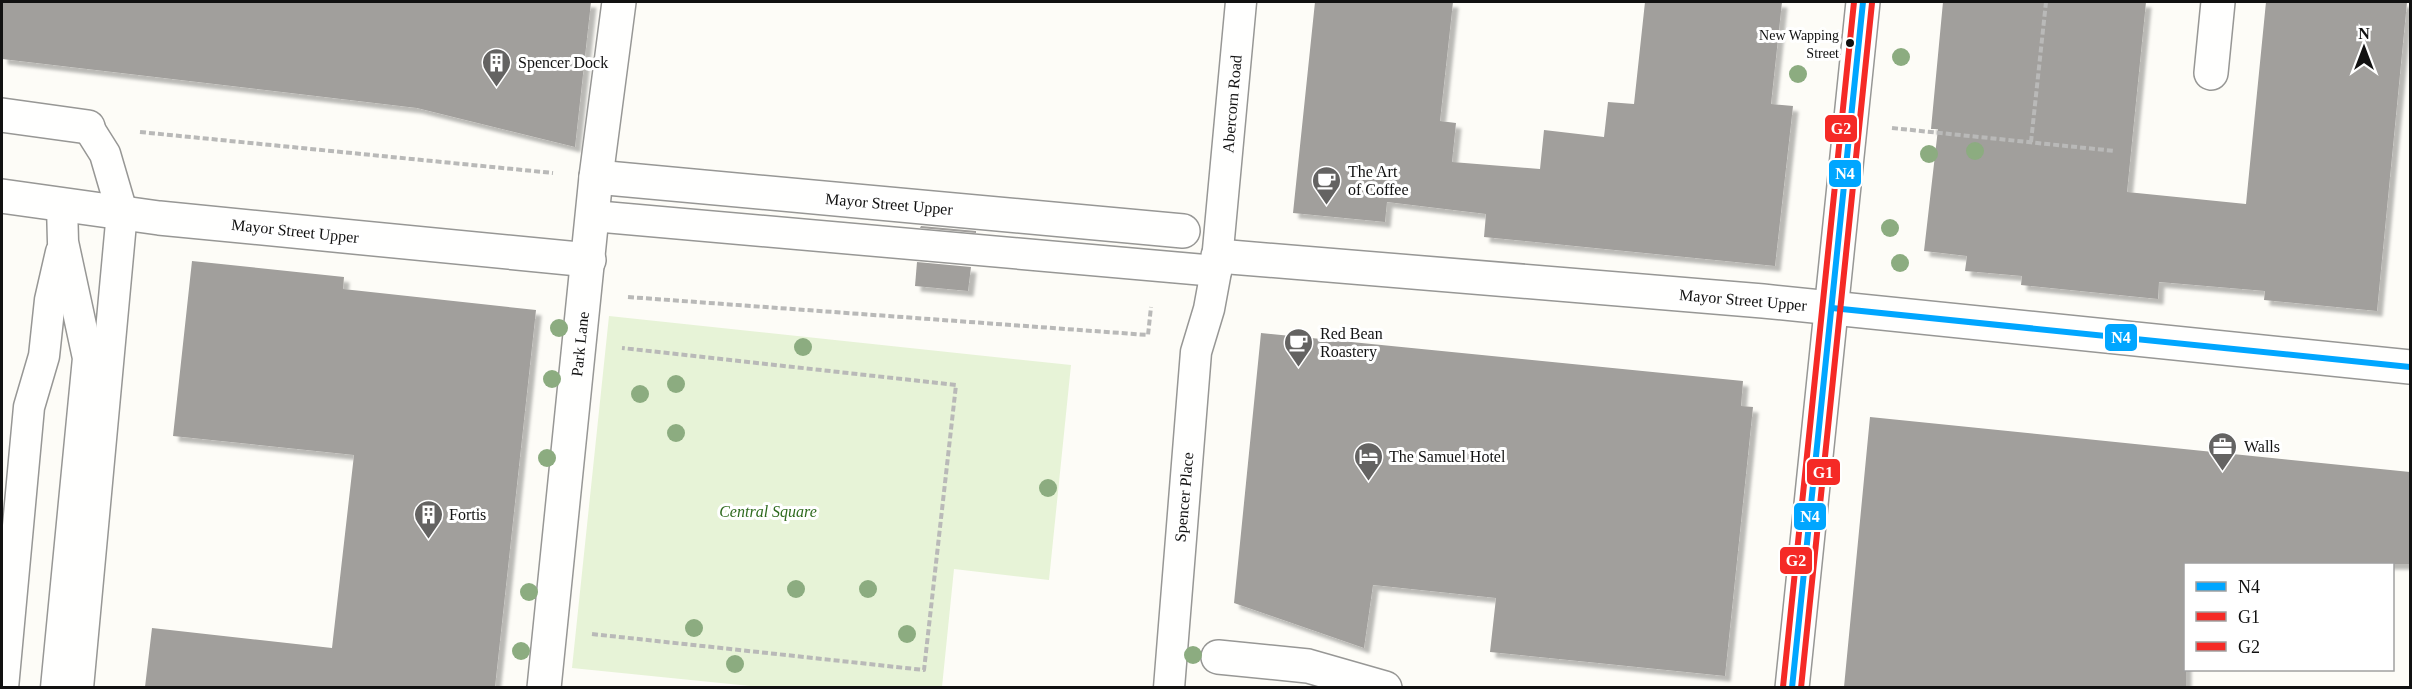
<svg xmlns="http://www.w3.org/2000/svg" width="2412" height="689" font-family="'Times New Roman',serif">
<style>
.green{fill:#e7f3d7}
.building{fill:#a19f9c;filter:url(#shadow)}
.lines{fill:none;stroke-linecap:round;stroke-linejoin:round}
.service-casing{stroke:#979795;stroke-width:33}
.pedestrian-casing{stroke:#979795;stroke-width:36}
.minor-casing{stroke:#979795;stroke-width:36}
.path{stroke:#b9b9b8;stroke-width:4;stroke-dasharray:6 3;stroke-linecap:butt}
.service{stroke:#fffffe;stroke-width:30}
.pedestrian{stroke:#fffffe;stroke-width:33}
.minor{stroke:#fffffe;stroke-width:33}
.bus-1-casing{stroke:#fff;stroke-width:10}
.bus-2-casing{stroke:#fff;stroke-width:10}
.bus-3-casing{stroke:#fff;stroke-width:10}
.bus-1{stroke:#00a6ff;stroke-width:6}
.bus-2{stroke:#f52a26;stroke-width:6}
.bus-3{stroke:#f52a26;stroke-width:6}
.tree{fill:#8cac80}
.bus-dot{fill:#111;stroke:#fff;stroke-width:2}
.labels{text-anchor:middle;dominant-baseline:central;stroke-width:6;stroke-linejoin:round;paint-order:stroke}
.bus-label{font-size:14px;fill:#111;stroke:#fff;text-anchor:end}
.poi-label{font-size:16px;fill:#111;stroke:#fff;text-anchor:start}
.street-label{font-size:16px;fill:#111;stroke:#fff}
.park-label{font-size:16px;font-style:italic;fill:#2f6b1f;stroke:#fff}
.line-badge{stroke:#fff;stroke-width:2}
.badge-label{font-size:16px;text-anchor:middle;font-weight:bold;fill:#fff}
</style>
<defs>
<filter id="shadow"><feDropShadow dx="5.5" dy="5.5" stdDeviation="1.5" flood-color="#0004"/></filter>
</defs>
<rect width="100%" height="100%" fill="#fdfcf7"/>
<polygon class="green" points="609,316 1071,365 1049,580 954,569 942,687 760,687 572,668"/>
<g class="building">
<polygon points="2,2 591,2 575,147 417,108 2,59"/>
<polygon points="1315,2 1453,2 1440,121 1456,123 1452,162 1540,169 1544,130 1604,137 1608,102 1634,104 1645,2 1782,2 1771,104 1793,106 1775,266 1484,237 1486,214 1387,202 1385,222 1293,213"/>
<polygon points="1943,2 2146,2 2127,192 2246,204 2266,2 2407,2 2377,311 2264,300 2265,291 2159,282 2158,299 2021,285 2022,276 1965,271 1967,256 1924,251 1938,129 1931,129"/>
<polygon points="921,226 976,231 976,233 920,228"/>
<polygon points="192,261 344,277 343,289 536,310 495,687 145,687 152,628 332,648 354,455 173,436"/>
<polygon points="917,262 971,267 968,291 915,286"/>
<polygon points="1261,333 1743,381 1741,406 1753,407 1725,676 1490,652 1496,598 1373,585 1364,648 1234,603"/>
<polygon points="1870,417 2410,472 2410,564 2186,564 2186,687 1844,687"/>
</g>
<g class="lines">
<defs>
<g id="service">
<polyline points="593,216 1216,271"/>
<polyline points="3,688 29,407 44,356 50,300 61,252"/>
<polyline points="56,688 88,358 63,242 62,205"/>
<polyline points="78,688 122,212 105,154 88,127"/>
<polyline points="1169,688 1196,352 1209,309 1216,271 1241,2"/>
</g>
<g id="pedestrian">
<polyline points="2211,73 2218,2"/>
<polyline points="596,177 1183,231"/>
<polyline points="1218,657 1308,666 1385,688"/>
</g>
<g id="minor">
<polyline points="2,115 88,127"/>
<polyline points="2,196 159,218 589,260"/>
<polyline points="1218,256 1763,301 2410,367"/>
<polyline points="544,688 596,177 619,2"/>
<polyline points="1792,688 1863,2"/>
</g>
</defs>
<use href="#service" class="service-casing"/>
<use href="#pedestrian" class="pedestrian-casing"/>
<use href="#minor" class="minor-casing"/>
<g class="path">
<polyline points="1892,128 2115,151"/>
<polyline points="140,132 553,173"/>
<polyline points="2031,142 2046,2"/>
<polyline points="628,297 1148,335 1151,307"/>
<polyline points="592,634 924,670 956,385 622,348"/>
</g>
<use href="#service" class="service"/>
<use href="#pedestrian" class="pedestrian"/>
<use href="#minor" class="minor"/>
<defs>
<g id="bus-1">
<polyline points="1832,308 2410,367"/>
<polyline points="1792,688 1863,2"/>
</g>
<polyline id="bus-2" points="1801,688 1872,3"/>
<polyline id="bus-3" points="1783,687 1854,2"/>
</defs>
<use href="#bus-1" class="bus-1-casing"/>
<use href="#bus-2" class="bus-2-casing"/>
<use href="#bus-3" class="bus-3-casing"/>
<use href="#bus-1" class="bus-1"/>
<use href="#bus-2" class="bus-2"/>
<use href="#bus-3" class="bus-3"/>
</g>
<g class="tree">
<circle cx="1901" cy="57" r="9"/>
<circle cx="1798" cy="74" r="9"/>
<circle cx="1975" cy="151" r="9"/>
<circle cx="1929" cy="154" r="9"/>
<circle cx="1890" cy="228" r="9"/>
<circle cx="1900" cy="263" r="9"/>
<circle cx="559" cy="328" r="9"/>
<circle cx="803" cy="347" r="9"/>
<circle cx="552" cy="379" r="9"/>
<circle cx="676" cy="384" r="9"/>
<circle cx="640" cy="394" r="9"/>
<circle cx="676" cy="433" r="9"/>
<circle cx="547" cy="458" r="9"/>
<circle cx="1048" cy="488" r="9"/>
<circle cx="796" cy="589" r="9"/>
<circle cx="868" cy="589" r="9"/>
<circle cx="529" cy="592" r="9"/>
<circle cx="694" cy="628" r="9"/>
<circle cx="907" cy="634" r="9"/>
<circle cx="521" cy="651" r="9"/>
<circle cx="1193" cy="655" r="9"/>
<circle cx="735" cy="664" r="9"/>
</g>
<defs>
<symbol id="building-pin" viewBox="-11 -11 22 30"><path d="M0 17L-7.5 6A9.5 9.5 0 1 1 7.5 6Z" fill="#646362" stroke="#fff"/><path d="M-4-6H4V6H1V3H-1V6H-4ZM-2.5-4.3h1.7v1.8h-1.7ZM.8-4.3h1.7v1.8H.8ZM-2.5-1h1.7V.8h-1.7ZM.8-1h1.7V.8H.8Z" fill="#fff"/></symbol>
<symbol id="cafe-pin" viewBox="-11 -11 22 30"><path d="M0 17L-7.5 6A9.5 9.5 0 1 1 7.5 6Z" fill="#646362" stroke="#fff"/><path d="M-5.5-4.5H6V0H3Q3 3.5 0 3.5H-2.5Q-5.5 3.5-5.5 0ZM3-3.2v2h1.7v-2ZM-6 4.5H4V6H-6Z" fill="#fff"/></symbol>
<symbol id="office-pin" viewBox="-11 -11 22 30"><path d="M0 17L-7.5 6A9.5 9.5 0 1 1 7.5 6Z" fill="#646362" stroke="#fff"/><path d="M-6-3h4V-5.5h4V-3h4V5H-6ZM-1-4.5V-3h2v-1.5ZM-6 0V1H6V0Z" fill="#fff"/></symbol>
<symbol id="hotel-pin" viewBox="-11 -11 22 30"><path d="M0 17L-7.5 6A9.5 9.5 0 1 1 7.5 6Z" fill="#646362" stroke="#fff"/><path d="M-6-4.5h1.5V1H6V5H4.5V3h-9V5H-6ZM-4 0a1.8 1.8 0 1 1 3.6 0ZM.5 0V-2.5h3Q6-2.5 6 0Z" fill="#fff"/></symbol>
</defs>
<g fill-rule="evenodd">
<use href="#building-pin" x="480" y="46" width="33" height="45"/>
<use href="#cafe-pin" x="1310" y="164" width="33" height="45"/>
<use href="#cafe-pin" x="1282" y="326" width="33" height="45"/>
<use href="#office-pin" x="2206" y="430" width="33" height="45"/>
<use href="#hotel-pin" x="1352" y="440" width="33" height="45"/>
<use href="#building-pin" x="412" y="498" width="33" height="45"/>
</g>
<circle class="bus-dot" cx="1850" cy="43" r="5"/>
<g class="labels">
<g class="bus-label">
<text x="1839" y="35">New Wapping<tspan x="1839" dy="18">Street</tspan></text>
</g>
<g class="poi-label">
<text x="518" y="62">Spencer Dock</text>
<text x="1348" y="171">The Art<tspan x="1348" dy="18">of Coffee</tspan></text>
<text x="1320" y="333">Red Bean<tspan x="1320" dy="18">Roastery</tspan></text>
<text x="2244" y="446">Walls</text>
<text x="1389" y="456">The Samuel Hotel</text>
<text x="449" y="514">Fortis</text>
</g>
<g class="street-label">
<text transform="translate(1232 104) rotate(-85)">Abercorn Road</text>
<text transform="translate(889 204) rotate(5)">Mayor Street Upper</text>
<text transform="translate(295 231) rotate(6)">Mayor Street Upper</text>
<text transform="translate(1743 300) rotate(5)">Mayor Street Upper</text>
<text transform="translate(580 344) rotate(-84)">Park Lane</text>
<text transform="translate(1184 497) rotate(-85)">Spencer Place</text>
</g>
<g class="park-label">
<text x="768" y="511">Central Square</text>
</g>
</g>
<g class="line-badge">
<rect x="1824" y="114" width="34" height="29" rx="6" fill="#f52a26"/>
<rect x="1828" y="159" width="34" height="29" rx="6" fill="#00a6ff"/>
<rect x="2104" y="323" width="34" height="29" rx="6" fill="#00a6ff"/>
<rect x="1806" y="458" width="35" height="28" rx="6" fill="#f52a26"/>
<rect x="1793" y="502" width="34" height="29" rx="6" fill="#00a6ff"/>
<rect x="1779" y="546" width="34" height="29" rx="6" fill="#f52a26"/>
</g>
<g class="badge-label">
<text x="1841" y="134">G2</text>
<text x="1845" y="179">N4</text>
<text x="2121" y="343">N4</text>
<text x="1823" y="478">G1</text>
<text x="1810" y="522">N4</text>
<text x="1796" y="566">G2</text>
</g>
<rect width="2412" height="689" fill="none" stroke="#111111" stroke-width="6"/>
<rect x="2184" y="563" width="210" height="108" fill="#ffffff" stroke="#a0a0a0" stroke-width="1.5"/>
<rect x="2196" y="582" width="30" height="9" fill="#00a6ff" stroke="#a0a0a0" stroke-width="1.5"/>
<text x="2238" y="593" font-size="18" fill="#111111">N4</text>
<rect x="2196" y="612" width="30" height="9" fill="#f52a26" stroke="#a0a0a0" stroke-width="1.5"/>
<text x="2238" y="623" font-size="18" fill="#111111">G1</text>
<rect x="2196" y="642" width="30" height="9" fill="#f52a26" stroke="#a0a0a0" stroke-width="1.5"/>
<text x="2238" y="653" font-size="18" fill="#111111">G2</text>
<g transform="translate(2364 48)" stroke="#ffffff" stroke-width="4.5" paint-order="stroke">
<path d="M0-4.5L10 22L0 15L-10 22Z" fill="#111111"/>
<text y="-9" font-size="16" font-weight="bold" text-anchor="middle" fill="#111111">N</text>
</g>
</svg>
